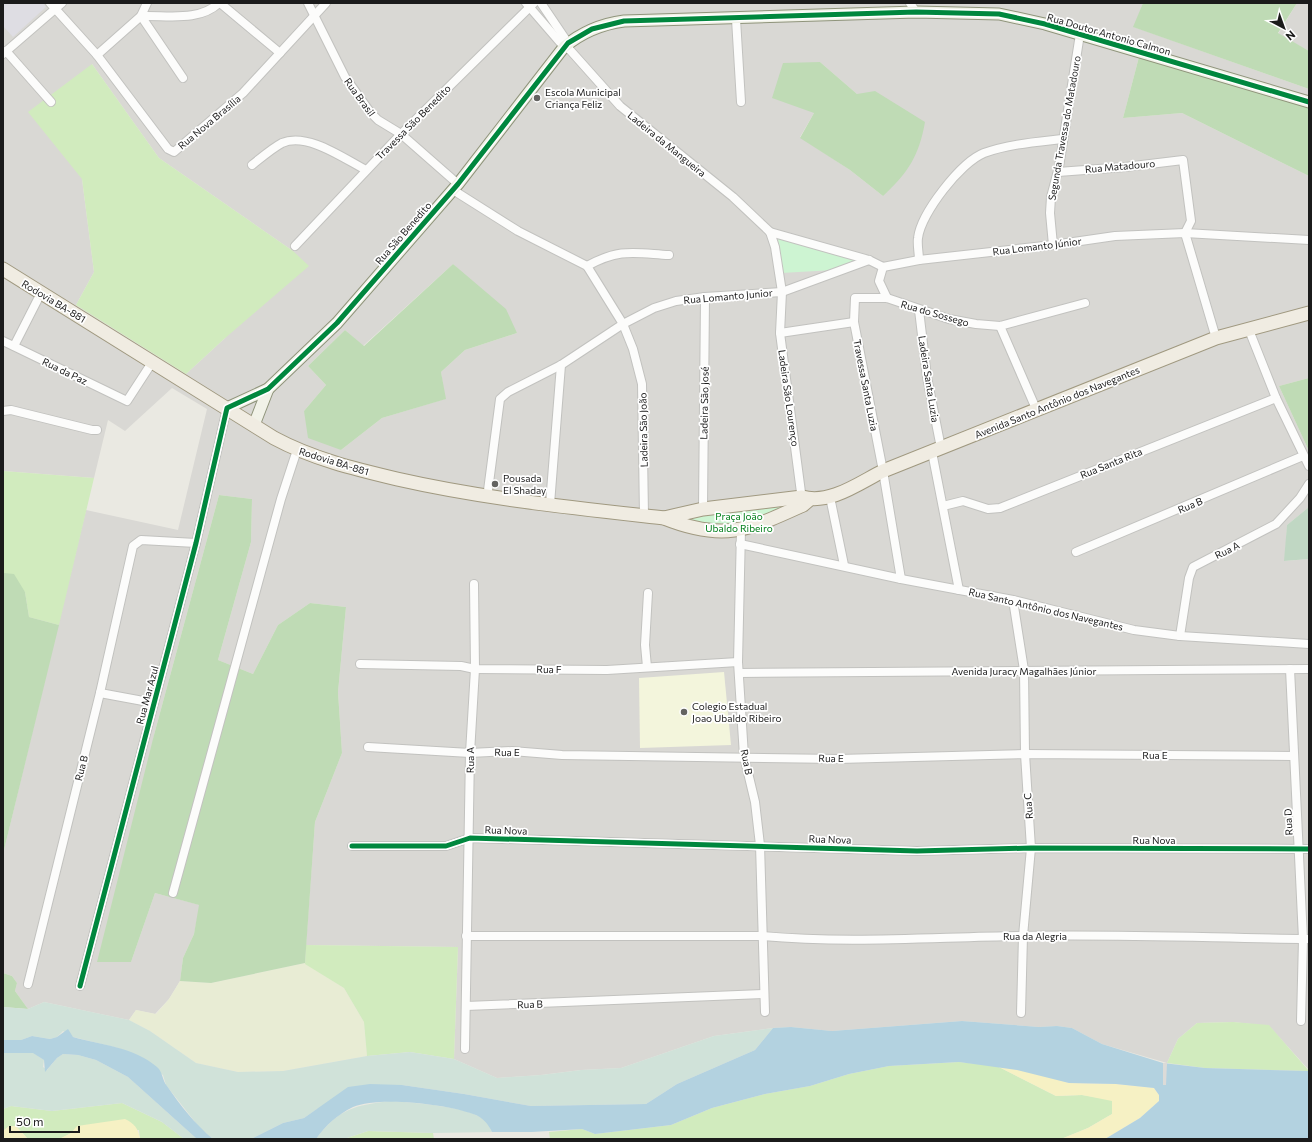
<svg xmlns="http://www.w3.org/2000/svg" width="1312" height="1142" font-family="Commissioner,sans-serif">
<style>
.residential{fill:#d9d8d4;fill-rule:evenodd}
.education{fill:#f3f5dc}
.farmland{fill:#e8ecd4}
.grass{fill:#d1ebbe}
.forest{fill:#bfdbb5}
.wetland{fill:#d0e2d9}
.sand{fill:#f6f1c4}
.cemetery{fill:#c0d7c3}
.park{fill:#cdf4d2}
.plaza{fill:#dedde3}
.water{fill:#b3d2e0}
.pier{fill:#dcdbd8}
.lines{fill:none;stroke-linecap:round;stroke-linejoin:round}
.street-casing{stroke:#c2c2bf;stroke-width:10}
.secondary-casing{stroke:#8f947b;stroke-width:13}
.primary-casing{stroke:#a09980;stroke-width:15}
.street{stroke:#fcfcfb;stroke-width:8}
.secondary{stroke:#f1f2e8;stroke-width:11}
.primary{stroke:#f0ece2;stroke-width:13}
.cycleway-casing{stroke:#fff;stroke-width:8}
.cycleway{stroke:#00873e;stroke-width:5}
.poi-dot{fill:#636361;stroke:#fff;stroke-width:1.5}
.labels{text-anchor:middle;dominant-baseline:central;stroke-width:3.5;stroke-linejoin:round;paint-order:stroke}
.street-label{font-size:10px;fill:#1b1b1b;stroke:#fff}
.poi-label{font-size:10px;fill:#1b1b1b;stroke:#fff;text-anchor:start}
.park-label{font-size:10px;fill:#037f1b;stroke:#fff}
</style>
<rect width="100%" height="100%" fill="#eae9e2"/>
<g class="residential">
<path d="M3 3H1143L1134 27 1309 89V106L1139 57 1123 118 1182 113 1309 176V378L1279 386 1309 451V507L1287 525 1285 561 1309 559V1070L1269 1026 1233 1022 1197 1023 1178 1039 1167 1063 1102 1044 1072 1028 1057 1026 1039 1027 962 1021 832 1031 791 1027 773 1028 714 1036 621 1068 581 1070 541 1075 497 1078 454 1059 458 947 306 945 315 822 342 753 338 692 346 607 310 603 278 625 253 674 218 660 251 542 252 499 219 495 154 735 131 962 155 893 200 905 194 934 183 958 180 981 169 999 155 1014 136 1010 129 1020 44 1002 28 1009 15 991 17 983 12 976 3 973V854L86 510 178 530 207 409 172 388 125 431 108 420 94 478 3 471ZM820 62 857 94 883 196 850 170 800 137 814 113ZM92 64 159 158 293 251 224 339 186 374 76 305 94 272 82 179ZM453 264 517 333 465 350 441 372 445 399 382 418 341 450 304 411 326 385 308 366 345 330 363 346Z"/>
<polygon points="1297,3 1309,3 1309,51 1278,34"/>
</g>
<polygon class="education" points="724,672 731,745 640,748 639,678"/>
<polygon class="farmland" points="305,963 344,988 364,1022 367,1056 283,1071 238,1072 196,1063 150,1031 129,1020 136,1010 156,1014 169,999 180,981 211,983"/>
<g class="grass">
<polygon points="92,64 159,158 293,251 309,266 224,339 186,374 76,305 94,272 82,179 28,112"/>
<polygon points="3,471 94,478 59,625 29,617 25,592 3,574"/>
<polygon points="306,945 458,947 454,1059 410,1052 367,1056 364,1022 344,988 305,964"/>
<polygon points="1233,1022 1269,1025 1309,1071 1205,1068 1167,1063 1178,1039 1197,1023"/>
<polygon points="959,1062 997,1066 1056,1096 1082,1095 1113,1100 1112,1114 1088,1128 1061,1139 550,1139 549,1132 582,1129 595,1134 671,1125 712,1108 765,1094 810,1086 849,1074 889,1066"/>
<polygon points="122,1103 162,1122 184,1139 140,1139 139,1130 71,1133 61,1139 28,1139 16,1126 9,1126 3,1131 3,1109 11,1106 52,1111"/>
<polygon points="368,1131 433,1133 434,1139 344,1139"/>
</g>
<g class="forest">
<polygon points="1143,3 1297,3 1278,33 1309,51 1309,89 1133,27"/>
<polygon points="1139,57 1309,106 1309,176 1182,113 1123,118"/>
<path d="M820 62 857 94 875 91 925 122C919 156 908 173 883 196L850 170 800 138 814 113 772 98 783 63Z"/>
<polygon points="453,264 506,309 517,333 465,350 441,372 446,399 382,418 341,450 308,438 304,411 326,385 308,366 345,330 364,346"/>
<polygon points="1309,378 1309,451 1279,386"/>
<polygon points="219,495 252,499 251,542 218,660 253,674 278,625 310,603 346,607 338,692 342,753 315,822 305,963 211,983 180,981 183,958 194,934 199,905 155,893 131,962 97,962 154,735"/>
<polygon points="4,573 14,574 25,592 29,617 59,625 3,854"/>
<polygon points="3,973 12,976 17,983 15,991 28,1009 3,1007"/>
</g>
<g class="wetland">
<polygon points="44,1002 129,1020 150,1031 196,1063 238,1072 283,1071 367,1056 410,1052 454,1059 497,1078 541,1075 581,1070 621,1068 714,1036 773,1028 755,1050 677,1084 646,1104 531,1106 464,1094 402,1085 317,1109 304,1118 283,1123 251,1139 213,1139 199,1127 166,1085 163,1075 118,1048 73,1037 63,1031 57,1037 50,1039 32,1036 21,1040 3,1040 3,1007 28,1009"/>
<polygon points="3,1053 34,1053 44,1060 43,1067 47,1070 57,1058 63,1054 78,1055 96,1060 128,1077 197,1139 184,1139 162,1122 122,1103 52,1111 11,1106 3,1109"/>
<path d="M391 1101C413 1103 470 1106 486 1121 489 1124 490 1129 492 1132L433 1133 368 1131 344 1139H316C338 1109 355 1105 391 1101Z"/>
</g>
<g class="sand">
<polygon points="997,1066 1040,1074 1069,1083 1116,1084 1154,1088 1159,1095 1159,1101 1140,1118 1105,1139 1061,1139 1088,1128 1112,1114 1112,1101 1082,1095 1056,1096"/>
<path d="M125 1119C135 1124 138 1128 140 1139H59L71 1133 77 1126Z"/>
<polygon points="9,1126 16,1126 28,1139 3,1139 3,1131"/>
</g>
<polygon class="cemetery" points="1309,507 1309,559 1284,561 1287,525"/>
<g class="park">
<polygon points="778,238 858,260 834,270 781,273"/>
<polygon points="791,504 742,535 669,517"/>
</g>
<polygon class="plaza" points="3,3 43,3 46,7 13,37 3,26"/>
<g class="water">
<path d="M962 1021 1039 1027 1057 1026 1072 1028 1102 1044 1163 1063 1205 1068 1309 1071V1139H1105L1140 1118 1159 1101V1095L1154 1088 1116 1084 1069 1083 1017 1070 959 1062 889 1066 849 1074 810 1086 765 1094 712 1108 671 1125 595 1134 582 1129 532 1132H492C488 1124 483 1117 473 1114 447 1104 378 1096 353 1107 337 1115 326 1125 316 1139H251L283 1123 304 1118 348 1087 370 1084 402 1085 464 1094 531 1106 646 1104 677 1084 755 1050 773 1028 791 1027 832 1031Z"/>
<path d="M68 1029 73 1037C101 1045 134 1047 157 1067 163 1072 162 1080 167 1086 180 1105 195 1124 213 1139H197L128 1077 96 1060 78 1055 63 1054 57 1058 45 1072 44 1060 33 1053H3V1040H21L32 1036 50 1039 57 1037Z"/>
</g>
<polygon class="pier" points="1163,1063 1167,1063 1166,1085 1163,1085"/>
<g class="lines">
<defs>
<g id="street">
<polyline points="50,3 97,55 168,149 174,152 243,93 326,3"/>
<polyline points="147,3 141,16 183,78"/>
<polyline points="220,3 280,53"/>
<polyline points="308,3 345,77 370,112 378,120 401,134 458,184"/>
<polyline points="526,3 564,47 570,50 620,106 733,197 770,232 775,247 782,292 780,333 802,500"/>
<polyline points="541,3 568,43 569,48"/>
<polyline points="910,3 916,12"/>
<polyline points="736,19 741,102"/>
<polyline points="6,51 51,102"/>
<polyline points="3,54 62,3"/>
<path d="M97 55 141 16C167 15 199 22 219 3"/>
<path d="M252 165C261 158 271 149 282 143 307 132 343 158 366 170"/>
<polyline points="1058,172 1125,167 1183,160 1191,221 1185,233 1216,338"/>
<polyline points="453,190 518,231 587,266 623,324 633,349 642,384 644,516"/>
<polyline points="770,232 869,260 883,267 919,260 1053,245 1115,236 1185,233 1309,240"/>
<polyline points="1053,245 1050,213 1051,197 1059,167 1080,34"/>
<polyline points="295,246 401,134 534,3"/>
<path d="M919 260C919 253 917 245 918 238 921 213 961 162 984 153 1009 144 1036 142 1062 139"/>
<path d="M587 266C620 248 634 253 669 255"/>
<polyline points="883,267 879,281 887,298"/>
<polyline points="919,310 927,377 941,448"/>
<polyline points="1000,326 1037,411"/>
<polyline points="1249,330 1276,398 1309,466"/>
<polyline points="780,333 854,322"/>
<polyline points="3,341 127,401 153,361"/>
<polyline points="14,346 41,293"/>
<polyline points="3,411 11,410 92,430 97,430"/>
<polyline points="932,452 959,590"/>
<polyline points="830,497 844,565"/>
<polyline points="487,498 500,399 508,392 561,365 623,324 654,308 676,301 705,297 782,292 869,260"/>
<polyline points="550,504 561,365"/>
<polyline points="943,506 963,501 988,509 1000,508 1276,398"/>
<polyline points="703,509 705,297"/>
<polyline points="741,530 738,662 744,756 755,802 760,845 765,1012"/>
<polyline points="740,544 901,579 1013,600 1134,630 1180,636 1309,644"/>
<polyline points="1076,552 1303,456"/>
<polyline points="901,579 883,471 854,322 855,298 887,298 949,319 976,324 1000,326 1085,303"/>
<polyline points="1013,600 1024,670 1025,754 1031,848 1023,936 1021,1013"/>
<polyline points="1180,636 1189,578 1193,567 1276,524 1300,498 1309,484"/>
<polyline points="360,664 461,666 475,669 607,670 738,662"/>
<polyline points="647,667 645,645 648,593"/>
<polyline points="1290,669 1303,939 1301,1021"/>
<polyline points="739,673 1309,669"/>
<polyline points="100,693 154,703"/>
<polyline points="368,747 470,753 512,751 562,755 839,759 1025,754 1293,756"/>
<polyline points="352,846 446,846 470,838 917,851 1031,848 1309,849"/>
<polyline points="173,893 281,499 297,450"/>
<path d="M466 936H761C848 944 935 937 1021 936 1117 934 1213 938 1309 939"/>
<polyline points="28,984 100,693 133,546 141,540 196,543"/>
<polyline points="80,986 196,543 227,408"/>
<polyline points="466,1006 763,994"/>
<polyline points="465,1049 470,753 475,669 474,584"/>
</g>
<g id="secondary">
<path d="M227 408 268 389 337 323 458 184 564 47C582 32 601 24 624 21L916 12 999 14 1045 24 1309 102"/>
<polyline points="254,425 268,389"/>
</g>
<g id="primary">
<path d="M3 269 274 438C313 459 355 469 397 479 485 499 574 508 664 518 724 542 748 530 803 505L810 499"/>
<path d="M664 518 703 509 802 497C830 505 859 483 883 471L1216 338 1309 313"/>
</g>
</defs>
<use href="#street" class="street-casing"/>
<use href="#secondary" class="secondary-casing"/>
<use href="#primary" class="primary-casing"/>
<use href="#street" class="street"/>
<use href="#secondary" class="secondary"/>
<use href="#primary" class="primary"/>
<defs>
<g id="cycleway">
<polyline points="352,846 446,846 470,838 917,851 1031,848 1309,849"/>
<polyline points="80,986 196,543 227,408 268,389 337,323 458,184 568,43 592,29 624,21 916,12 999,14 1045,24 1309,102"/>
</g>
</defs>
<use href="#cycleway" class="cycleway-casing"/>
<use href="#cycleway" class="cycleway"/>
</g>
<g class="poi-dot">
<circle cx="537" cy="98" r="4"/>
<circle cx="495" cy="484" r="4"/>
<circle cx="684" cy="712" r="4"/>
</g>
<g class="labels">
<g class="street-label">
<text transform="translate(1109 34) rotate(16)">Rua Doutor Antonio Calmon</text>
<text transform="translate(360 97) rotate(54)">Rua Brasil</text>
<text transform="translate(209 122) rotate(-40)">Rua Nova Brasília</text>
<text transform="translate(413 122) rotate(-45)">Travessa São Benedito</text>
<text transform="translate(1064 128) rotate(-80)">Segunda Travessa do Matadouro</text>
<text transform="translate(667 144) rotate(39)">Ladeira da Mangueira</text>
<text transform="translate(1120 166) rotate(-5)">Rua Matadouro</text>
<text transform="translate(403 233) rotate(-49)">Rua São Benedito</text>
<text transform="translate(1037 246) rotate(-7)">Rua Lomanto Júnior</text>
<text transform="translate(728 296) rotate(-5)">Rua Lomanto Junior</text>
<text transform="translate(54 301) rotate(31)">Rodovia BA-881</text>
<text transform="translate(935 313) rotate(16)">Rua do Sossego</text>
<text transform="translate(65 371) rotate(26)">Rua da Paz</text>
<text transform="translate(929 379) rotate(81)">Ladeira Santa Luzia</text>
<text transform="translate(866 385) rotate(79)">Travessa Santa Luzia</text>
<text transform="translate(789 398) rotate(82)">Ladeira São Lourenço</text>
<text transform="translate(1057 402) rotate(-22)">Avenida Santo Antônio dos Navegantes</text>
<text transform="translate(704 403) rotate(-89)">Ladeira São José</text>
<text transform="translate(643 430) rotate(-91)">Ladeira São João</text>
<text transform="translate(334 461) rotate(17)">Rodovia BA-881</text>
<text transform="translate(1111 463) rotate(-22)">Rua Santa Rita</text>
<text transform="translate(1190 505) rotate(-23)">Rua B</text>
<text transform="translate(1227 550) rotate(-26)">Rua A</text>
<text transform="translate(1046 609) rotate(13)">Rua Santo Antônio dos Navegantes</text>
<text transform="translate(549 669) rotate(1)">Rua F</text>
<text x="1024" y="671">Avenida Juracy Magalhães Júnior</text>
<text transform="translate(147 695) rotate(-75)">Rua Mar Azul</text>
<text transform="translate(507 752) rotate(1)">Rua E</text>
<text x="1155" y="755">Rua E</text>
<text transform="translate(831 758) rotate(1)">Rua E</text>
<text transform="translate(470 760) rotate(-89)">Rua A</text>
<text transform="translate(747 762) rotate(79)">Rua B</text>
<text transform="translate(81 768) rotate(-76)">Rua B</text>
<text transform="translate(1028 806) rotate(-94)">Rua C</text>
<text transform="translate(1288 822) rotate(-93)">Rua D</text>
<text transform="translate(506 830) rotate(2)">Rua Nova</text>
<text transform="translate(830 839) rotate(2)">Rua Nova</text>
<text x="1154" y="840">Rua Nova</text>
<text x="1035" y="936">Rua da Alegria</text>
<text transform="translate(530 1004) rotate(-2)">Rua B</text>
</g>
<g class="poi-label">
<text x="545" y="92">Escola Municipal<tspan x="545" dy="12">Criança Feliz</tspan></text>
<text x="503" y="478">Pousada<tspan x="503" dy="12">El Shaday</tspan></text>
<text x="692" y="706">Colegio Estadual<tspan x="692" dy="12">Joao Ubaldo Ribeiro</tspan></text>
</g>
<g class="park-label">
<text x="739" y="516">Praça João<tspan x="739" dy="12">Ubaldo Ribeiro</tspan></text>
</g>
</g>
<rect width="1312" height="1142" fill="none" stroke="#1b1b1b" stroke-width="8"/>
<g transform="translate(1284 28) rotate(139)" stroke="#ffffff" stroke-width="3" paint-order="stroke">
<path d="M0-3L7 15L0 10L-7 15Z" fill="#1b1b1b"/>
<text y="-6" font-size="11" font-weight="bold" text-anchor="middle" fill="#1b1b1b">N</text>
</g>
<path d="M10 1126v6h69v-6" fill="none" stroke="#1b1b1b" stroke-width="2"/>
<text x="16" y="1126" font-size="12" fill="#1b1b1b" stroke="#ffffff" stroke-width="3" paint-order="stroke">50 m</text>
</svg>
